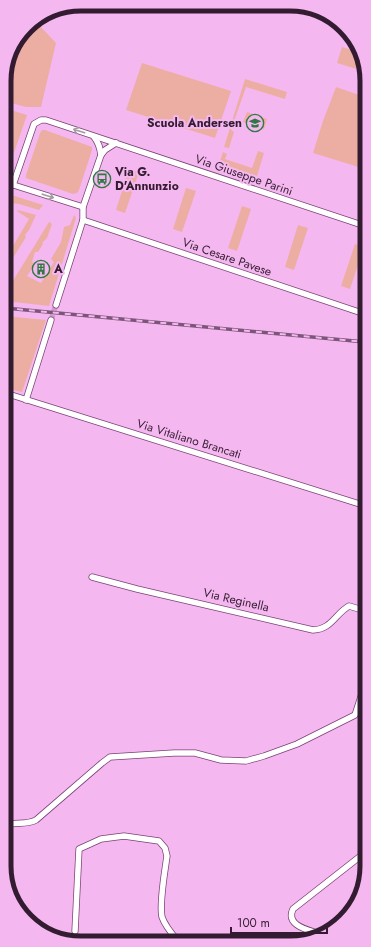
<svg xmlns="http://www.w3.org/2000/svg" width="371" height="947" font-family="Jost,sans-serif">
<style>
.green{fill:#ecaea3}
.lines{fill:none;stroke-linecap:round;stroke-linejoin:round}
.minor-tunnel{stroke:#ce98c9;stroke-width:5.5;stroke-dasharray:5.5 3;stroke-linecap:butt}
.minor-casing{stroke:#784274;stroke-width:7}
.minor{stroke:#fff;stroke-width:5.5}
.rail-casing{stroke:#7b5678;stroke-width:3.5}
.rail{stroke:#f5b7ef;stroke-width:2;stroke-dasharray:6;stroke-linecap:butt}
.oneway{stroke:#a399a2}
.labels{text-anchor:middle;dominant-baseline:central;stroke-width:4;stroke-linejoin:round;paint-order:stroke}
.poi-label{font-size:12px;font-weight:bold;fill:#331c31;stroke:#f5b7ef;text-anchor:start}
.street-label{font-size:12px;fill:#331c31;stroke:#f5b7ef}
.rim{fill:none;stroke:#331c31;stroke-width:5}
</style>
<rect width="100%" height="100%" fill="#f5b7ef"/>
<g class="green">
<polygon points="40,20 39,25 56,43 41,107 26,107 4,101 4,76 12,47 30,23"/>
<polygon points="342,47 359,52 364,61 363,71 337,63"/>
<polygon points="142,63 231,91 215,138 126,110"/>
<polygon points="245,79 287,92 285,99 246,87 231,130 234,132 229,148 224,147"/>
<polygon points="336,87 365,97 365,169 313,153 323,121"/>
<polygon points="4,108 27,115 8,170 4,173"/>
<polygon points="247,112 267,119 264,129 243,122"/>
<polygon points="42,130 45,130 92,147 92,150 79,190 77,193 73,194 26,178 26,175 40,133"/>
<polygon points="258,151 264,153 257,176 219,164 223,152 227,154 225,159 252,168"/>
<polygon points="129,169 139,172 125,213 116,210"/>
<polygon points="186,188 196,191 182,232 173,229"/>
<polygon points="5,193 43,205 39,210 19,204 10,203 5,214"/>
<polygon points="242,206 251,209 237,251 228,248"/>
<polygon points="18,210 36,215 29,230 25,235 26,237 5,271 5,259 11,250 5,246 5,243 13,246 29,219 17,211"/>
<polygon points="74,215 76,218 49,306 5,301 5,289 8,289 49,222 52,224 47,238 42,243 43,244 38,252 35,252 32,262 35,264 27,276 41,283 54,262 51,259 61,242 64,227 70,225"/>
<polygon points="298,225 308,228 294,270 285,267"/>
<polygon points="355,244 364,247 350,289 341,286"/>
<polygon points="5,316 46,320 22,392 5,388"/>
</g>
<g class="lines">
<polyline class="minor-tunnel" points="51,320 56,305"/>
<defs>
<g id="minor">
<path d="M94 137C99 143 100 148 101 155"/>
<polyline points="4,182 83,207"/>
<polyline points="13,185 34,124 41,120 46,120 365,226"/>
<polyline points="83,220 365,314"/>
<polyline points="56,305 83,220 83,207 101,155 105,150 116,143"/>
<polyline points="5,393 366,506"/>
<polyline points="26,400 51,320"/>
<path d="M92 577 137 589 313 630C332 629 335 614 349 606L366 611"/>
<path d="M6 825C16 822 27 825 36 820L102 763 110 757 174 753H195L221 760 246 761 264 756 297 744 355 715 366 681"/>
<polyline points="361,886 367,870"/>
<path d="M75 931 79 849 101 839 124 836 159 841 165 848 167 856C165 870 159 904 162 917 165 926 172 934 178 941"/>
<path d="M320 934C309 930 285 926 293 909L367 851"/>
</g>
</defs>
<use href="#minor" class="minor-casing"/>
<use href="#minor" class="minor"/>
<defs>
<polyline id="rail" points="5,308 365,342"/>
</defs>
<use href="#rail" class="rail-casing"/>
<use href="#rail" class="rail"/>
</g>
<defs><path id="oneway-shaft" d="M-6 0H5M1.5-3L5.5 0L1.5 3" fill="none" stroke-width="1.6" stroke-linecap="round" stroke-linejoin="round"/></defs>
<g class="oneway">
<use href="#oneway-shaft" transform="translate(79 131) rotate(-162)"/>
<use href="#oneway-shaft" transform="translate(48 196) rotate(18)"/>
</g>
<defs>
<symbol id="school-ring" viewBox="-11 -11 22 22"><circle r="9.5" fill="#f5b7ef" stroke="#307743" stroke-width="1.5"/><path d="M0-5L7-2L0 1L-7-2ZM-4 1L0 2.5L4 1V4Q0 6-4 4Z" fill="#307743"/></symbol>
<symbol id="bus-ring" viewBox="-11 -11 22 22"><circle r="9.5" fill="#f5b7ef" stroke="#307743" stroke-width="1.5"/><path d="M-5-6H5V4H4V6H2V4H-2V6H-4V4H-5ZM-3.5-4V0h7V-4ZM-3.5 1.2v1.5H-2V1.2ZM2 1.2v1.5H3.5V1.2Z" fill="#307743"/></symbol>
<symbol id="building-ring" viewBox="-11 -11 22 22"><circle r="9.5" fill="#f5b7ef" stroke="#307743" stroke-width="1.5"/><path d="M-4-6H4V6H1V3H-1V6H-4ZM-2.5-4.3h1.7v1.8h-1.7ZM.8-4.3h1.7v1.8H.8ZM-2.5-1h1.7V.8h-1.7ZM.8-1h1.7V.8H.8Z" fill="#307743"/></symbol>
</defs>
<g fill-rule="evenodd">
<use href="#school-ring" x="245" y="113" width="20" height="20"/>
<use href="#bus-ring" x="92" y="169" width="20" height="20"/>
<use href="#building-ring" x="31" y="259" width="20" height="20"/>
</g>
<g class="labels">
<g class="poi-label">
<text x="242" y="123" text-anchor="end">Scuola Andersen</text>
<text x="115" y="172">Via G.<tspan x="115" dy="14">D'Annunzio</tspan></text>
<text x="54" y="269">A</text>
</g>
<g class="street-label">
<text transform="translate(244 175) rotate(19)">Via Giuseppe Parini</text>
<text transform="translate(227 257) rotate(19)">Via Cesare Pavese</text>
<text transform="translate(189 439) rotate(17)">Via Vitaliano Brancati</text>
<text transform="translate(236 600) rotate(13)">Via Reginella</text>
</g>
</g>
<path d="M0 0H371V947H0ZM81 11H290A70 70 0 0 1 360 81V866A70 70 0 0 1 290 936H81A70 70 0 0 1 11 866V81A70 70 0 0 1 81 11Z" fill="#f5b7ef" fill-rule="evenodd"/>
<path class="rim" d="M81 11H290A70 70 0 0 1 360 81V866A70 70 0 0 1 290 936H81A70 70 0 0 1 11 866V81A70 70 0 0 1 81 11Z"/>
<path d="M231 927v6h96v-6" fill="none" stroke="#331c31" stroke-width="2"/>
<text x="237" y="927" font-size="12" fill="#331c31" stroke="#f5b7ef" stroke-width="3" paint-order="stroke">100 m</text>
</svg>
